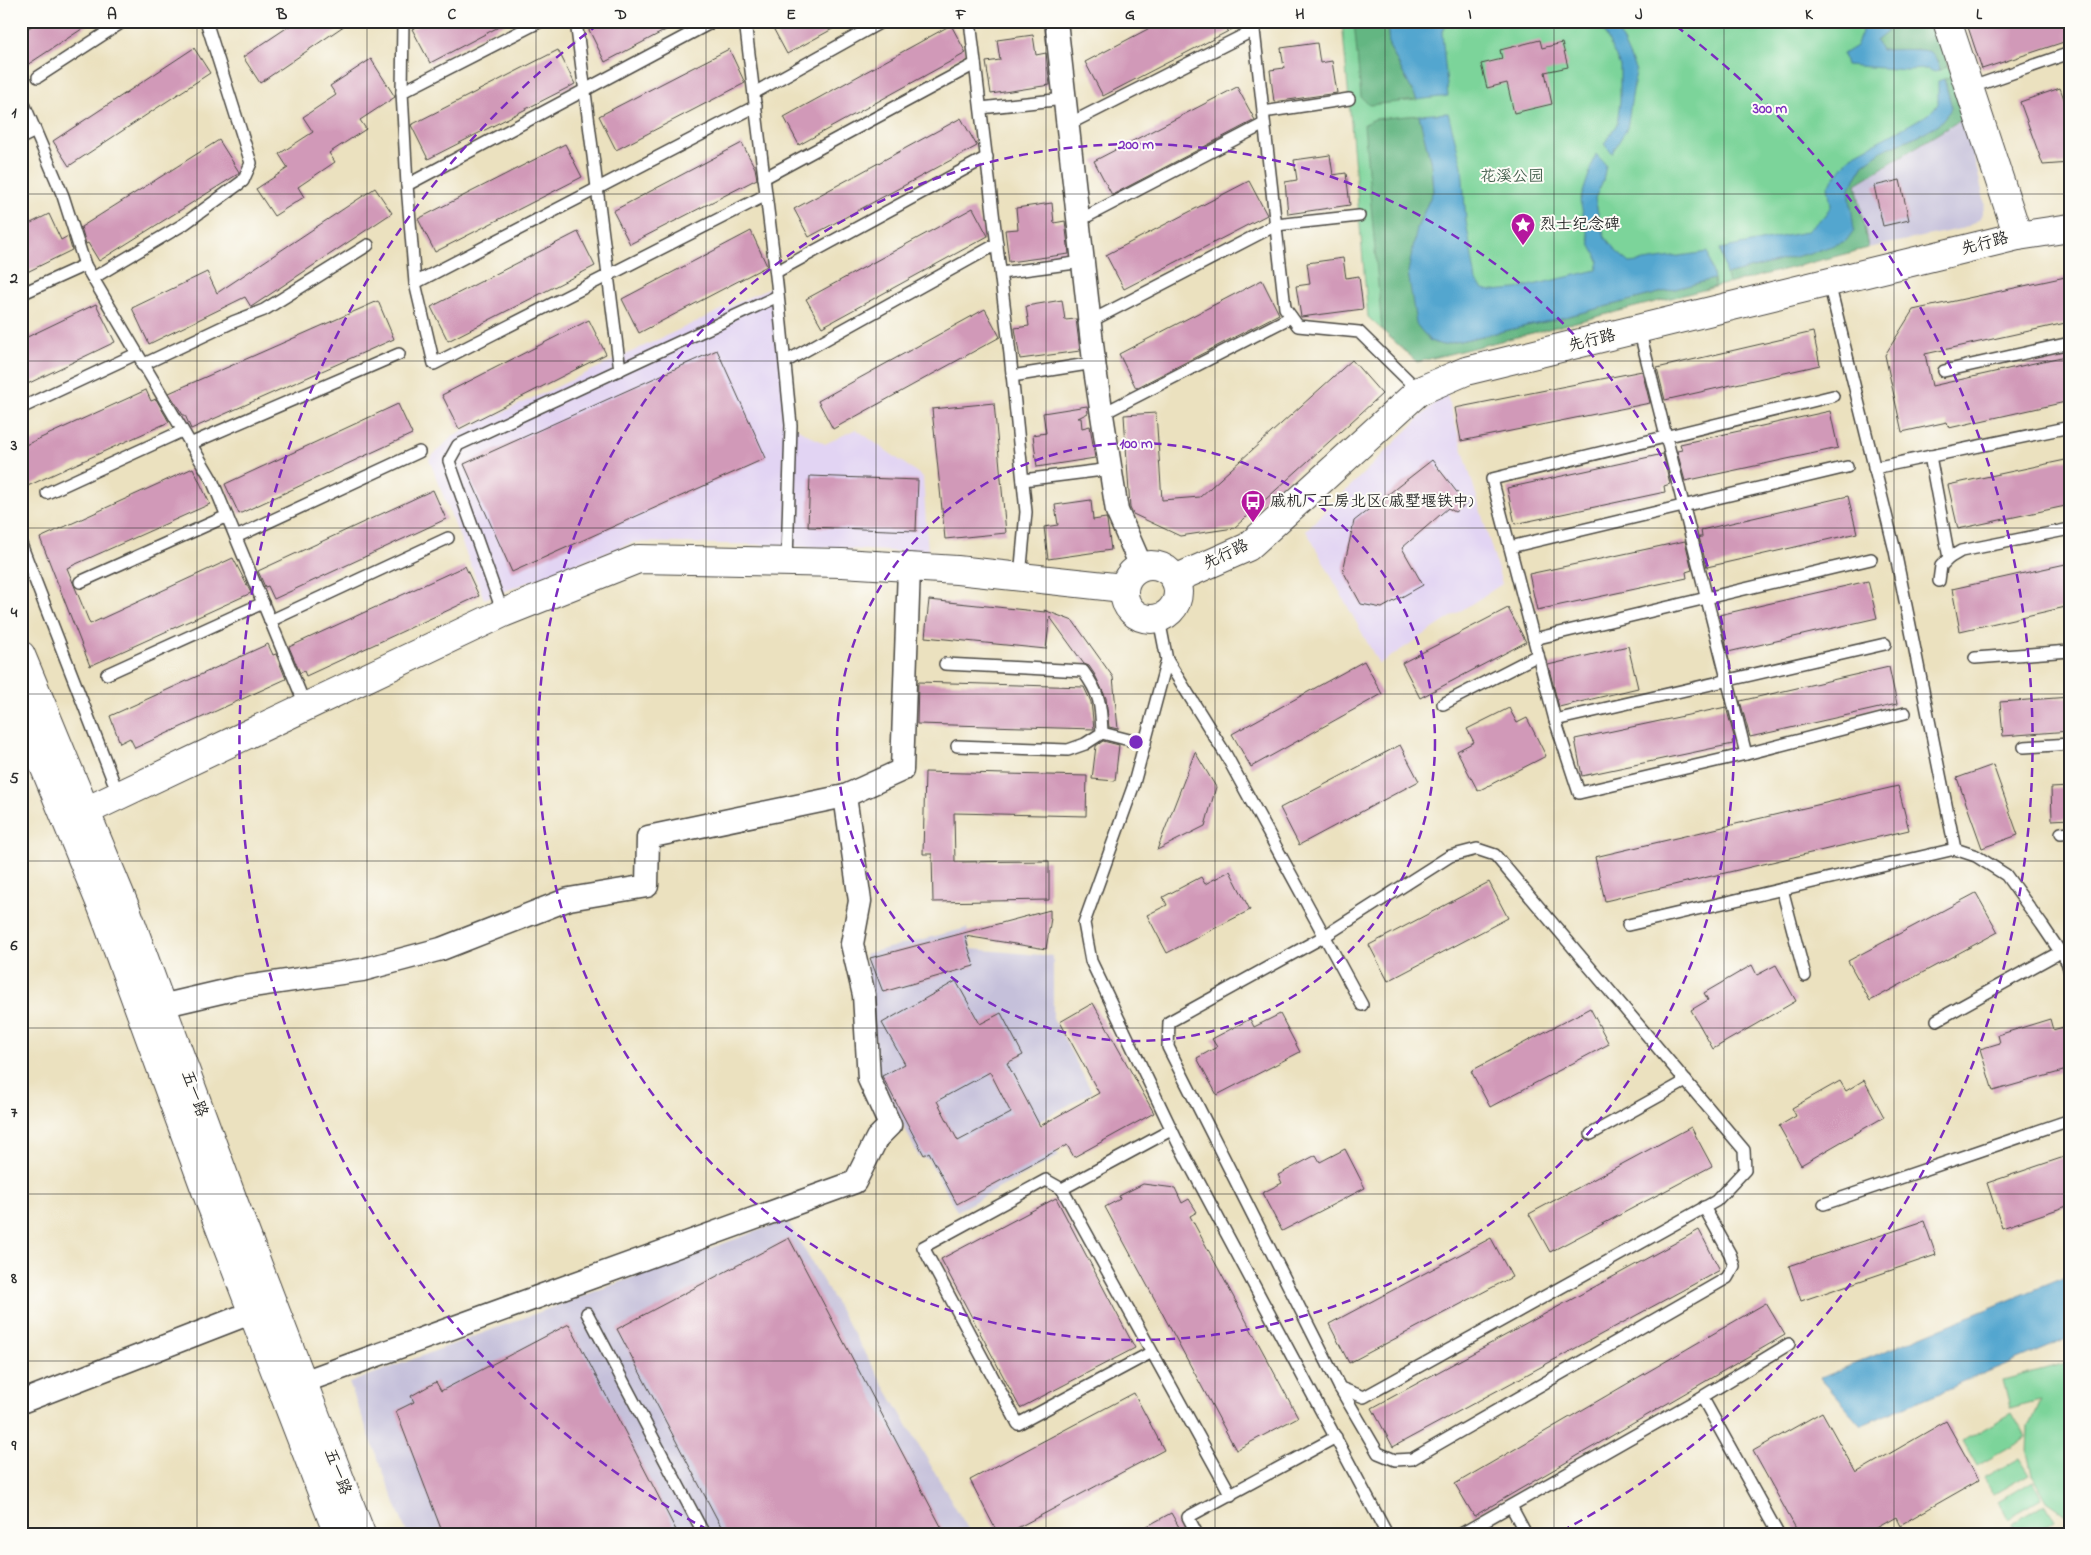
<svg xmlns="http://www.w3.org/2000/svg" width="2091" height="1555" font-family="'Indie Flower','LXGW WenKai TC',sans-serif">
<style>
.built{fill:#e2d4f3}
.industrial{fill:#c5c0da}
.green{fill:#7bd49a;stroke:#538062}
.forest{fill:#64b682;stroke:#487056}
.water{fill:#53a6cf;stroke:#3f687d}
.building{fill:#d199b8;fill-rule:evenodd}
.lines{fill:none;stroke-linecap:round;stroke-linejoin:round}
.service-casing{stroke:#484641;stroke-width:14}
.minor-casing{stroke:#484641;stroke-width:25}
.tertiary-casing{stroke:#484641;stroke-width:30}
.secondary-casing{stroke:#484641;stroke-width:30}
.service{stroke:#fff;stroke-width:11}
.minor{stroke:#fff;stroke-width:22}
.tertiary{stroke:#fff;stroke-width:28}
.secondary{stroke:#fff;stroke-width:28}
.grid{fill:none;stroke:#2b2b2b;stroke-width:1;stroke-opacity:0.55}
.ring{fill:none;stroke:#7b2cbf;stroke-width:2.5;stroke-dasharray:9 6}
.labels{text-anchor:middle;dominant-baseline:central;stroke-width:4;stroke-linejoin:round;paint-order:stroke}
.park-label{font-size:16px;fill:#435e4c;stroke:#fdfcf7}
.poi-label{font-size:16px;fill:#2b2b2b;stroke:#fdfcf7;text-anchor:start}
.street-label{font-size:16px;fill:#2b2b2b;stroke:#fdfcf7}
.centre{fill:#7b2cbf;stroke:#fdfcf7;stroke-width:2.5}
.ring-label{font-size:15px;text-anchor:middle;font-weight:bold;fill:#7b2cbf;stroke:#fdfcf7;stroke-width:4;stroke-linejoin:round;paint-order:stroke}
.neatline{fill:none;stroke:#2b2b2b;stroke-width:2}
.grid-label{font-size:16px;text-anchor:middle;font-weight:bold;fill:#2b2b2b}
</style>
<rect width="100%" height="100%" fill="#fdfcf7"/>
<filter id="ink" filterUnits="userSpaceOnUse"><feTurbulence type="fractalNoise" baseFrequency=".02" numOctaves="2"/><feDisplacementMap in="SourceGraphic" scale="10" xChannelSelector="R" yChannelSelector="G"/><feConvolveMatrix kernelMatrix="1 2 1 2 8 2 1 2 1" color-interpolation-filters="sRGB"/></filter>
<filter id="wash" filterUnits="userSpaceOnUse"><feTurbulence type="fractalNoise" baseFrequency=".0096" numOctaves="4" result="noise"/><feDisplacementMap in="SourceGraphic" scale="20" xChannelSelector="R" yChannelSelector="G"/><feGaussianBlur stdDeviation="1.12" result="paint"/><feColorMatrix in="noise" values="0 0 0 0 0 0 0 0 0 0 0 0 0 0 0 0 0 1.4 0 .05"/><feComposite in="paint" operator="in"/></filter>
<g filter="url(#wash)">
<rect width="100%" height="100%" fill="#ebe1bf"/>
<g class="built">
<polygon points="777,284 791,425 825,444 856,429 923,477 928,553 771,545 635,542 484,599 429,459 454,435"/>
<polygon points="1446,392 1502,584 1379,664 1306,530"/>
</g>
<g class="industrial">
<polygon points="1965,117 1985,204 1980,219 1965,228 1868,248 1856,184"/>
<polygon points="967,928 971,949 1053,956 1053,1018 1092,1092 1038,1122 1059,1156 957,1211 928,1159 919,1157 879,1076 865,954"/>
<polygon points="787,1220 971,1534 407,1534 349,1383"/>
</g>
<g class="green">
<polygon points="1342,21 1935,21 1965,117 1856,183 1868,248 1417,362 1368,317"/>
<polygon points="2070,1362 2070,1517 2047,1501 2032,1474 2027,1452 2028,1428 2040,1400 2010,1408 2003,1380"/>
<polygon points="2012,1413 2026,1438 1977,1466 1963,1441"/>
<polygon points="2019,1458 2029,1474 1994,1494 1984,1478"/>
<polygon points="2033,1481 2042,1498 2007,1518 1998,1502"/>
<polygon points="2046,1504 2055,1520 2031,1534 2017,1534 2011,1523"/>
</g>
<g class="forest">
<polygon points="1354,21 1387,21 1389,46 1417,100 1369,105 1361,97"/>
<polygon points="1884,21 1935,21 1949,66 1940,70 1937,60 1917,49 1905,51 1881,50 1876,41 1887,32"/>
<polygon points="1952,78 1965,117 1856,184 1868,248 1728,284 1726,275 1817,251 1851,208 1849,189 1865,163 1883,150 1919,135 1952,108 1944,79"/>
<polygon points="1419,115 1431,164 1433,191 1417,228 1442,345 1549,321 1714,279 1715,287 1417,362 1382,330 1364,124 1375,119"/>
</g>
<g class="water">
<polygon points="1387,21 1448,21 1442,33 1448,96 1417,100 1389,46"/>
<polygon points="1588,21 1620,21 1619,33 1636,71 1627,128 1612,153 1604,144 1617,124 1620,101 1620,66 1602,27"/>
<path d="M1860 21H1884L1887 32 1876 41 1881 50C1891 50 1924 48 1930 52 1936 55 1938 64 1940 70L1935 72 1927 69 1906 70 1846 65 1843 54 1856 46 1862 32Z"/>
<polygon points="1944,79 1952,108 1939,124 1919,135 1883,150 1865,163 1849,189 1854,230 1846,241 1817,251 1726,275 1720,249 1806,232 1824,216 1831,206 1828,186 1851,156 1929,114 1938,104 1938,81"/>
<polygon points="1448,113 1462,166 1466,221 1476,281 1483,289 1492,291 1516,289 1597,270 1599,261 1591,246 1580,201 1596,154 1606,165 1603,181 1595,198 1599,218 1605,237 1617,252 1630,263 1708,252 1714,279 1549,321 1442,345 1430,341 1416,324 1408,272 1417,228 1433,191 1431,164 1419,115"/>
<polygon points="2070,1275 2070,1337 1862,1425 1820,1378"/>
</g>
<g id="blocks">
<g class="building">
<polygon points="39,21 94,21 21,69 21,33"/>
<polygon points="297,21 351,21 260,83 243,57"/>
<polygon points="427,21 510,21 430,63 412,29"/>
<polygon points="601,21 683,21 605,62 588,28"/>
<polygon points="781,21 847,21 787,54 772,26"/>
<polygon points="1163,21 1246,22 1103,96 1085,62"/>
<polygon points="1966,21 2070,21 2070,40 1982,69"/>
<polygon points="951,25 966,53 799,145 784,117"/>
<polygon points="1033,35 1036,55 1046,53 1050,85 991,94 986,62 1000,60 997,40"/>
<polygon points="1540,40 1542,48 1562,43 1568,67 1545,72 1552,104 1514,113 1507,83 1487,88 1481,64 1502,59 1500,50"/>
<polygon points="1317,43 1320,63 1332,61 1337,93 1274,102 1270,70 1284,68 1281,48"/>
<polygon points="194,48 210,73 69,166 53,141"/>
<polygon points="729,49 745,83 616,150 599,116"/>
<polygon points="558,50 575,84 428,159 411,125"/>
<polygon points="371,59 395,97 360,120 366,129 329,153 335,162 298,187 304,197 274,216 256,189 288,168 279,154 313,132 303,117 336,95 330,86"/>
<polygon points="1237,87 1255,120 1112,195 1094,161"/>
<polygon points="2060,88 2070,115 2070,163 2043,165 2020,102"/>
<polygon points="961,118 977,146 809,237 794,209"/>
<polygon points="219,140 239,172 238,174 99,261 88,243 86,244 81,227"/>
<polygon points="742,143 755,168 757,179 630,244 613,211"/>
<polygon points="565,144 582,177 435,252 418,219"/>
<polygon points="1330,155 1333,175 1346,173 1350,205 1288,214 1285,182 1297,180 1294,160"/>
<polygon points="1900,180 1909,220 1883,226 1874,186"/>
<polygon points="1249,181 1267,215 1124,289 1106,255"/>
<polygon points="375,188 392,213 251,307 245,297 149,344 132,308 207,272 217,293"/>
<polygon points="1052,203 1054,223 1065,221 1069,254 1009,262 1005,230 1018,229 1016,208"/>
<polygon points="973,208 988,236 822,327 806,299"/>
<polygon points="49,214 61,240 68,236 72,250 21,275 21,228"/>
<polygon points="751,231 767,266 639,333 622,299"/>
<polygon points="578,232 595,266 448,341 431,307"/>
<polygon points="1343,258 1346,278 1359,276 1363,309 1301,317 1296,286 1310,284 1307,263"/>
<polygon points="2070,276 2070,322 1925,354 1932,386 2070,355 2070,401 1949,428 1947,422 1902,432 1885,355 1913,310"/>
<polygon points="1262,280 1279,314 1136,388 1119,354"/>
<polygon points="1062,300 1065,320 1076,319 1080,351 1020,359 1015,328 1029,326 1026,306"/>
<polygon points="378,301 394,339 191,429 185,415 183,415 169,393"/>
<polygon points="96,304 115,342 21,387 21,340"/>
<polygon points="985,309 1000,337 833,429 818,401"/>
<polygon points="589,320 606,354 459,429 442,395"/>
<polygon points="1813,332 1820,365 1665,400 1657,368"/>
<polygon points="717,350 766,458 512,572 464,464"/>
<polygon points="1352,360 1382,394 1234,528 1180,536 1133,514 1130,508 1124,415 1156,413 1162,500 1200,497"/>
<polygon points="1642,371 1650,403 1461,441 1455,408"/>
<polygon points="146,390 151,401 156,399 169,422 21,489 21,447"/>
<polygon points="994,403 1006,533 945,539 932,409"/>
<polygon points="398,404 412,434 239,514 225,484"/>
<polygon points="1087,406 1088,413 1078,418 1081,418 1082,428 1090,426 1095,458 1037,467 1033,435 1046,433 1043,413"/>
<polygon points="1830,411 1838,448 1685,481 1677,451 1682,450 1680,444"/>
<polygon points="1663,454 1670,484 1664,486 1665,492 1515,524 1507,488"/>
<polygon points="2070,459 2070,505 1958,529 1948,485"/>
<polygon points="1432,460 1466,504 1455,512 1448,508 1402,548 1423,585 1382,608 1361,604 1343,571 1354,521"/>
<polygon points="193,468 210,504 67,568 90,624 233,558 251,593 90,666 40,538"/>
<polygon points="810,476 918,480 916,531 808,527"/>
<polygon points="433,490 446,519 274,599 268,586 265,587 258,571"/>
<polygon points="1848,496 1857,533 1707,567 1699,537 1702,537 1701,530"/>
<polygon points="1091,500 1093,520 1106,518 1107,520 1111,550 1048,559 1044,527 1058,525 1055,505"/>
<polygon points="1685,541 1692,570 1686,572 1687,578 1537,610 1529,574"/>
<polygon points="2070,563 2070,606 1960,631 1952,589"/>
<polygon points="465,566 479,596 306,676 304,671 300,673 289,647"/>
<polygon points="1868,581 1877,618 1728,652 1719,615"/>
<polygon points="929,600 1045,612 1044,610 1073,621 1113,677 1118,729 1109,727 1106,698 1095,675 1089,666 1084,664 1050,617 1046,649 925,637"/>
<polygon points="1508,608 1526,642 1420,698 1402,663"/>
<polygon points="268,644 273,655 276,654 286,679 135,748 130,738 120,743 110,716"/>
<polygon points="1628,646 1638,688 1559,707 1548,665"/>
<polygon points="1364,661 1382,694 1251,767 1232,734"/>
<polygon points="1889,667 1897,704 1750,737 1740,701"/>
<polygon points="918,682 1084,687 1091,702 1094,729 917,724"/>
<polygon points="2070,697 2070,731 2003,736 2000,702"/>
<polygon points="1726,707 1735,740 1732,741 1733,744 1582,776 1575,739"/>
<polygon points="1509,708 1517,723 1527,718 1546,756 1478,791 1457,751 1474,742 1467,729"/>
<polygon points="1103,741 1119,745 1115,781 1092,779 1096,746"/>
<polygon points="1400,745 1419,781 1299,845 1280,808"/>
<polygon points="1195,752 1216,787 1205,826 1157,850"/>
<polygon points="1993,765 2018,835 1982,848 1957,778"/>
<polygon points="925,772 1087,776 1086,816 954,813 955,862 1049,861 1049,900 933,902 932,854 923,854"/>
<polygon points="1898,786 1909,830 1605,901 1595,857"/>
<polygon points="2070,787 2070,819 2052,820 2051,788"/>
<polygon points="1230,871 1250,910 1167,953 1147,915 1167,905 1163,897 1201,877 1205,884"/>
<polygon points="1489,882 1508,918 1388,981 1369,945"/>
<polygon points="1976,893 1998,932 1870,1001 1848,961"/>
<polygon points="1050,910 1050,918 1051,918 1046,949 965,936 974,966 883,992 870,958"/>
<polygon points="1752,965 1757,975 1776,965 1796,1001 1713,1049 1691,1010 1708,1000 1704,993"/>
<path d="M956 981 980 1024 1001 1013 1023 1055 1007 1063 1040 1126 1099 1093 1060 1022 1093 1003 1154 1113 1074 1157 1067 1145 957 1204 929 1152 924 1155 882 1076 905 1064 882 1023ZM990 1072 1011 1113 958 1141 937 1101Z"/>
<polygon points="1590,1008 1609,1044 1490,1107 1471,1071"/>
<polygon points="1280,1014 1300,1052 1217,1095 1197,1058 1217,1047 1212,1039 1250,1019 1254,1027"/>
<polygon points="2050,1019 2053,1030 2070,1025 2070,1069 1993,1091 1980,1049 2000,1043 1998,1035"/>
<polygon points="1864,1080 1884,1117 1801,1165 1779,1126 1796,1116 1792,1108 1840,1081 1846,1091"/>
<polygon points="1691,1127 1712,1166 1550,1252 1529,1214"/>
<polygon points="1345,1149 1365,1188 1282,1231 1262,1193 1282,1183 1278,1175 1316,1155 1320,1162"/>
<polygon points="2070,1155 2070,1205 2002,1228 1987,1183"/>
<polygon points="1143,1184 1175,1188 1182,1203 1189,1199 1197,1212 1190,1216 1298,1417 1236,1450 1105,1207 1120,1199 1119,1196"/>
<polygon points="1056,1198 1135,1348 1020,1408 941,1259"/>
<polygon points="1924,1221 1936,1255 1801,1301 1789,1266"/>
<polygon points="1699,1230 1720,1270 1393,1447 1372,1408"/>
<polygon points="789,1238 945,1534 725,1534 617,1329"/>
<polygon points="1491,1238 1512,1277 1349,1363 1329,1324"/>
<polygon points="1766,1303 1785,1335 1474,1516 1455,1484"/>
<polygon points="569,1324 678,1534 443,1534 396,1411 414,1402 411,1396 436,1382 441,1391"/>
<polygon points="1134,1393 1164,1450 1006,1534 998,1534 970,1480"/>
<polygon points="1822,1412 1856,1473 1946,1421 1979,1480 1900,1525 1896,1517 1866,1534 1799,1534 1753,1451"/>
<polygon points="1171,1513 1183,1534 1133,1534"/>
</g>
</g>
</g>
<g filter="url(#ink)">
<use href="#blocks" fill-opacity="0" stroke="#484641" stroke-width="1"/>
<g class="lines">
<defs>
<g id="service">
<polyline points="403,21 402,92 407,185 415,283 434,364 766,195"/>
<polyline points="576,21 620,370"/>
<polyline points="745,21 777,284 791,425 787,562"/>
<polyline points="970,21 1010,354 1026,512 1020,577"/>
<polyline points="1253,21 1285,308 1298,326 1359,332 1419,391"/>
<polyline points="38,77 124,21"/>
<polyline points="1969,88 2070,53"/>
<polyline points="402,92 541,21"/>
<polyline points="754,93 883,21"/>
<polyline points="21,97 63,196 85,265 212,480 306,707"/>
<polyline points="981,108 1064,99"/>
<polyline points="1263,112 1349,99"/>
<polyline points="1067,125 1254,30"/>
<polyline points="21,138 35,131"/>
<polyline points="764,178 975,64"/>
<polyline points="407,185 714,21"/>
<polyline points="1078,221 1264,124"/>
<polyline points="776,272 987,157"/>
<polyline points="1001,273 1083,262"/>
<polyline points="93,278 184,224 243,181 251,163 206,21"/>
<polyline points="415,283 756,106"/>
<polyline points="1829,283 1895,551 1955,849"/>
<polyline points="21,294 85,265"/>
<polyline points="1089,322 1276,225 1359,216"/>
<polyline points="1639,329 1746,754"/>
<polyline points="785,362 997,244"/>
<polyline points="142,365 233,322 264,310 368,245"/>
<polyline points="1944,371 2070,343"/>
<polyline points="1012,376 1094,363"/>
<polyline points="1833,396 1492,479 1555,720 1885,644"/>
<polyline points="21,408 136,354"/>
<polyline points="1102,414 1291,317"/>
<polyline points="190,444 399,354"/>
<polyline points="1930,456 1949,558 1941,566 1939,581"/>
<polyline points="1874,468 2070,427"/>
<polyline points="1023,480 1111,469"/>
<polyline points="47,493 182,431"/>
<polyline points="236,537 419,452"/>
<polyline points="21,544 119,796"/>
<polyline points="1510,547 1847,467"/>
<polyline points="1949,558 1961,551 2070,529"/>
<polyline points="80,582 227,516"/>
<polyline points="503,613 449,461 458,445 778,296"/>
<polyline points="1159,619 1167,660 1133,787 1084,923 1091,961 1178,1143 1387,1534"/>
<polyline points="270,621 448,538"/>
<polyline points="1534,639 1871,559"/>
<polyline points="1975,658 2070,651"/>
<polyline points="1167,660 1226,755 1362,1005"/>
<path d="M945 664 1083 671C1100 694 1101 704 1102 733L1085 744 1068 750 957 746"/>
<polyline points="107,674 263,603"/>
<polyline points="1443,704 1538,655"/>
<polyline points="1555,720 1579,793 1746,754 1905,713"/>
<polyline points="1102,733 1145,744"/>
<polyline points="2024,747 2070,744"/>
<polyline points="2061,833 2070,832"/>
<polygon points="1477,849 1495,855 1744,1150 1745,1170 1716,1201 1364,1397 1340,1388 1168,1047 1169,1022 1323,937 1450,856"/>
<polyline points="1782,889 1805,976"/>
<polyline points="1628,925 1955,849 1976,856 2006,875 2042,925 2067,962 2070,972"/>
<polyline points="1937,1020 2060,952"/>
<polyline points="1591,1134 1686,1081"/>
<polyline points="1062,1189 1171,1130"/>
<polyline points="1824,1204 2070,1120"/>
<polyline points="587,1313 704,1534"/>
<polyline points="1152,1352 1018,1424 923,1247 1046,1180 1062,1189 1231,1495"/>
<polyline points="1340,1388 1378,1453 1395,1460 1412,1459 1727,1278 1734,1266 1730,1254 1704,1207"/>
<polyline points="1702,1397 1778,1534"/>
<polyline points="1511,1506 1526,1534"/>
<polyline points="1197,1534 1188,1517 1336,1437"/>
<polyline points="1461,1534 1702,1397 1789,1344"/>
</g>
<g id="minor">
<polyline points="1056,21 1095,370 1117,511 1141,566"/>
<polyline points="161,1006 238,988 362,970 441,949 569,899 647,886 648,837 845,796 902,770 909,568"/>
<polyline points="303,1382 855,1182 877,1138 890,1125 869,1079 864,995 852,944 860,901 845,796"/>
<polyline points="21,1402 253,1312"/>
</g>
<g id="tertiary">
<polyline points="1947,21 2018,236"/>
<circle cx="1151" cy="592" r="27"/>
<polyline points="1175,579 1248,547 1419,391 1466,371 2018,236 2070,228"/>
<polyline points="67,820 503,613 638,559 842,563 957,570 1123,588"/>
</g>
<g id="secondary">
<polyline points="21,655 126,909 234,1203 361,1534"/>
<polyline points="21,710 102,907 210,1202 338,1534"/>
</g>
</defs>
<use href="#service" class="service-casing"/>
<use href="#minor" class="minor-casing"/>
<use href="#tertiary" class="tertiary-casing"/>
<use href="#secondary" class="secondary-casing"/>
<use href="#service" class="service"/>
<use href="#minor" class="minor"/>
<use href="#tertiary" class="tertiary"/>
<use href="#secondary" class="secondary"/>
</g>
</g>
<path class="grid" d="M197 21V1534M367 21V1534M536 21V1534M706 21V1534M876 21V1534M1046 21V1534M1215 21V1534M1385 21V1534M1554 21V1534M1724 21V1534M1894 21V1534M21 194H2070M21 361H2070M21 528H2070M21 694H2070M21 861H2070M21 1028H2070M21 1194H2070M21 1361H2070"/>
<g class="ring">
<circle cx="1136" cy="742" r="299"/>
<circle cx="1136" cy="742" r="598"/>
<path d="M708 1530A897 897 0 0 1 596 26M1676 26A897 897 0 0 1 1564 1530"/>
</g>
<defs>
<symbol id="sight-pin" viewBox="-11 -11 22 30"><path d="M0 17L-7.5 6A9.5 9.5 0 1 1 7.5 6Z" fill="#b5179e" stroke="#fdfcf7"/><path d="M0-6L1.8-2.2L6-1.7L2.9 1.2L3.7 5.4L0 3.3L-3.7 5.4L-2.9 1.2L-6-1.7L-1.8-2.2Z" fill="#fff"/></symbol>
<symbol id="bus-pin" viewBox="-11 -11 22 30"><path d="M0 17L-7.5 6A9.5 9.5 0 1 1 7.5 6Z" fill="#b5179e" stroke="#fdfcf7"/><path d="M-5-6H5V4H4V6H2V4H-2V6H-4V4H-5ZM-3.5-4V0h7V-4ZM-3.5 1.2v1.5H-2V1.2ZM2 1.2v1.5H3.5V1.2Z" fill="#fff"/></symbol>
</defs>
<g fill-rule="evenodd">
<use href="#sight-pin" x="1509" y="211" width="28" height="38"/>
<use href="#bus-pin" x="1239" y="488" width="28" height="38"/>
</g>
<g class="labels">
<g class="park-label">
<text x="1512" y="177">花溪公园</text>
</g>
<g class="poi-label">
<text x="1540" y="225">烈士纪念碑</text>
<text x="1270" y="502">戚机厂工房北区(戚墅堰铁中)</text>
</g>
<g class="street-label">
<text transform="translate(1985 244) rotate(-15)">先行路</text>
<text transform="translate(1592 341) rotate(-14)">先行路</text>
<text transform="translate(1226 555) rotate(-26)">先行路</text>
<text transform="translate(194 1094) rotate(70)">五一路</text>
<text transform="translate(337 1472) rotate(69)">五一路</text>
</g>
</g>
<circle cx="1136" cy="742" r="8" class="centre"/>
<g class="ring-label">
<text x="1770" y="113">300 m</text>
<text x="1136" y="149">200 m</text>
<text x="1136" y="448">100 m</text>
</g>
<rect width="2091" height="1555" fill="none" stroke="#fdfcf7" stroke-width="55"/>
<rect x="28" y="28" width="2036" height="1500" class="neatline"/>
<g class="grid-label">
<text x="112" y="19">A</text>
<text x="282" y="19">B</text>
<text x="452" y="19">C</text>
<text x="621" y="19">D</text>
<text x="791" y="19">E</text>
<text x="961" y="19">F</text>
<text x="1130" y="19">G</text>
<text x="1300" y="19">H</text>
<text x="1470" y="19">I</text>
<text x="1639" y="19">J</text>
<text x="1809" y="19">K</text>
<text x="1979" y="19">L</text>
<text x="14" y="117">1</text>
<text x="14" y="283">2</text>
<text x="14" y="450">3</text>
<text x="14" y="617">4</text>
<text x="14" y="783">5</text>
<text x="14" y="950">6</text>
<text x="14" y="1117">7</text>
<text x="14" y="1283">8</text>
<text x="14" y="1450">9</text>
</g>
</svg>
